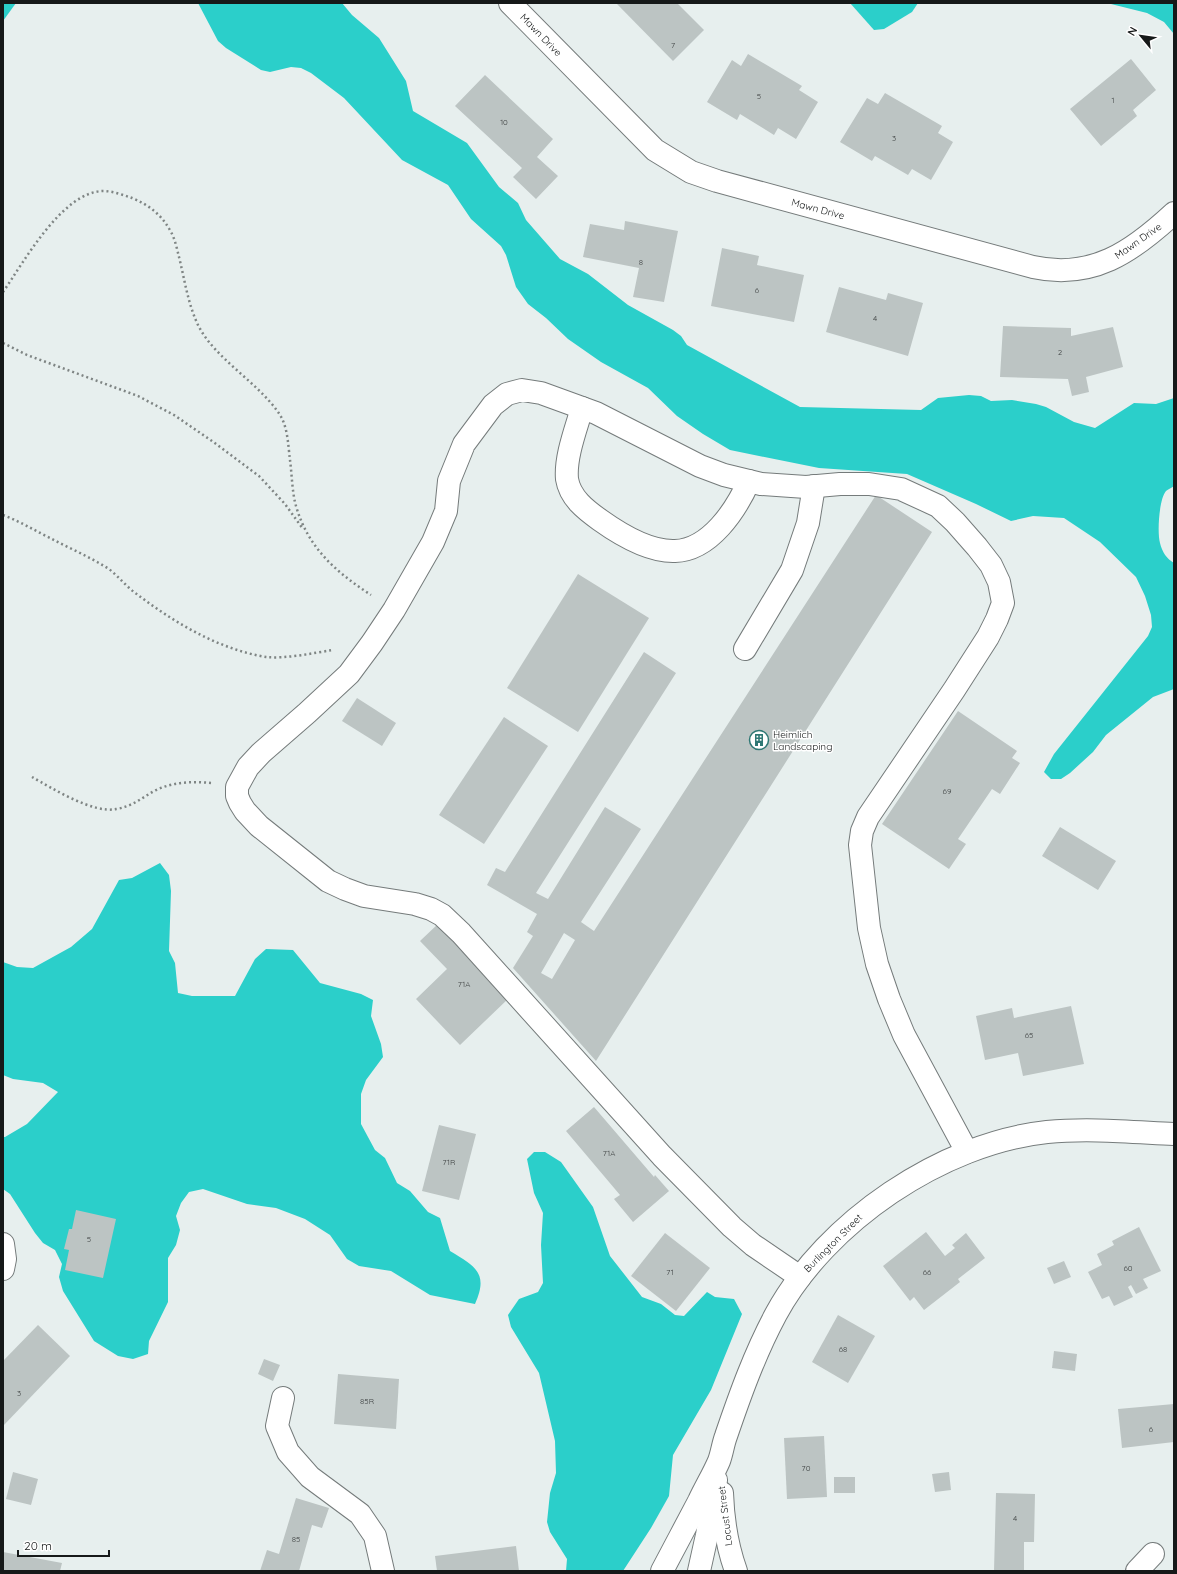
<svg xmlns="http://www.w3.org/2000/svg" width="1177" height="1574" font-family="Quicksand,sans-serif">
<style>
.forest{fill:#2bcfca}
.building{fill:#bcc4c3;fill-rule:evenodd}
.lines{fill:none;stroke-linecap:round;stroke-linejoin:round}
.minor-casing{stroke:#757b7b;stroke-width:24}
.path{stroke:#7f8584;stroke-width:2.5;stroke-dasharray:2 3;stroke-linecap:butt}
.minor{stroke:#fff;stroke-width:22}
.labels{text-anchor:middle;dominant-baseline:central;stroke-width:3;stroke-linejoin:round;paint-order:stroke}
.number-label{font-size:8px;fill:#404444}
.street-label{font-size:10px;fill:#161919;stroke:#fff}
.poi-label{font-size:10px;fill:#161919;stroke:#fff;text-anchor:start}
</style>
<rect width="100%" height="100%" fill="#e7efee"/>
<g class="forest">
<polygon points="3,3 16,3 3,21"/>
<path d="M198 3H342L352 15 379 38 406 81 413 111 467 143 499 187 518 203 526 220 560 259 588 274 628 305 673 330 681 336 687 345 800 407 921 410 938 398 969 395 981 396 991 401 1012 400 1036 404 1046 407 1074 422 1095 428 1134 403 1156 404 1174 398V486C1172 488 1168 489 1166 491 1159 499 1157 533 1160 543 1162 552 1167 559 1174 563V689L1153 697 1106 735 1093 752 1070 773 1061 779H1051L1044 772 1054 754 1148 636 1152 627 1151 615 1145 596 1136 577 1100 542 1064 518 1033 516 1011 521 976 504 907 474 819 468 730 450 703 434 677 416 648 388 601 362 568 339 546 318 528 304 516 287 506 255 501 246 471 219 448 185 402 160 344 98 311 73 301 68 291 67 270 72 261 70 226 48 218 41Z"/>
<polygon points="850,3 918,3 912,12 884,29 874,30"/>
<polygon points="1107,3 1174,3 1174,34 1164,22 1147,13"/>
<path d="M160 863 169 875 171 891 169 951 175 963 178 993 192 996H235L255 959 266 949 293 950 320 983 361 994 373 1000 371 1016 381 1044 383 1057 366 1080 361 1094V1124L375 1150 385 1158 397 1183 410 1191 428 1212 440 1218 450 1251C475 1266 489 1273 475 1304L430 1295 391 1271 359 1266 347 1259 330 1235 305 1219 276 1208 247 1204 203 1189 189 1192 181 1203 176 1216 180 1230 176 1245 168 1258V1302L149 1341 148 1354 133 1359 118 1356 94 1341 63 1291 59 1277 62 1264 55 1250 43 1243 35 1233 10 1194 3 1189V1137H5L27 1124 58 1092 43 1083 13 1079 3 1075V962L17 967 33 968 71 947 92 929 119 880 132 878Z"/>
<polygon points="534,1152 545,1152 561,1162 593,1207 610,1256 642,1297 661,1304 675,1315 684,1316 707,1292 715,1297 734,1299 742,1314 711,1390 673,1455 669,1496 651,1528 623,1571 566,1571 567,1559 550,1532 547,1522 550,1493 556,1473 555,1441 539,1373 511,1327 508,1315 519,1299 538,1292 543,1283 541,1245 543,1213 534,1193 527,1159"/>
</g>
<g class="building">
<polygon points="616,3 677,3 704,30 673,61"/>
<polygon points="748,54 802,86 799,90 818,102 796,139 778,128 774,135 740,114 737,120 707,102 732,60 741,66"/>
<polygon points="1131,59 1156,90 1133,110 1137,116 1101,146 1070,109"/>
<polygon points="485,75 553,139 537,157 558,176 536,199 513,177 522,168 455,106"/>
<polygon points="885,93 942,126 938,133 953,142 931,180 912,169 908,175 875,156 872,161 840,142 867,98 878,104"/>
<polygon points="625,221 678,231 664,302 633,297 639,268 583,257 590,224 624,230"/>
<polygon points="722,248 759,256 757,265 804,275 794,322 711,306"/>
<polygon points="839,287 886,300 888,293 923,303 908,356 826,332"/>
<polygon points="1003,326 1071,328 1071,336 1113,327 1123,367 1086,377 1089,392 1072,396 1068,379 1000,377"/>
<path d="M876 495 932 532 596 1061 513 968 533 936 527 932 537 914 487 885 496 868 505 872 644 652 676 673 536 893 548 899 605 807 641 829 581 922 594 931ZM564 933 575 940 552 979 541 973Z"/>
<polygon points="578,574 649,618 578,732 507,688"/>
<polygon points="357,698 396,723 382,746 342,721"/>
<polygon points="958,711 1017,751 1012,758 1020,763 1000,794 992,789 958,839 966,844 949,869 882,824"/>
<polygon points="504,717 548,746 484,844 439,815"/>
<polygon points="1060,827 1116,861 1098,890 1042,856"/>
<polygon points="438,924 509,998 460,1045 416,999 447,969 420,941"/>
<polygon points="1071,1006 1084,1064 1023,1076 1018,1053 985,1060 976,1016 1012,1008 1014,1018"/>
<polygon points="594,1107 654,1177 655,1175 669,1191 633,1222 614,1199 620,1195 566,1131"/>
<polygon points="439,1125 476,1134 459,1200 422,1191"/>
<polygon points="76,1210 116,1219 103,1278 65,1270 69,1250 64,1249 69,1229 72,1229"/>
<polygon points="1139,1227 1161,1271 1143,1279 1148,1288 1136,1294 1131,1285 1128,1287 1133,1297 1114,1306 1109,1296 1102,1299 1088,1272 1102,1265 1097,1254 1114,1245 1112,1241"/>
<polygon points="926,1232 945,1256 955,1248 952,1245 966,1233 985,1258 958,1279 960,1282 924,1310 914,1297 910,1301 883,1266"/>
<polygon points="665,1233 710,1268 676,1311 631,1276"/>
<polygon points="1064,1261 1071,1277 1054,1284 1047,1268"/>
<polygon points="838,1315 875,1336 848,1383 812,1362"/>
<polygon points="38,1325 70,1356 3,1426 3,1361"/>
<polygon points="1054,1351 1077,1354 1075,1371 1052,1368"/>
<polygon points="264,1359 280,1365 273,1381 258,1374"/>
<polygon points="338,1374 399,1379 396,1429 334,1424"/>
<polygon points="1174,1404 1174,1442 1122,1448 1118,1409"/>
<polygon points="824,1436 827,1497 787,1499 784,1438"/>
<polygon points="13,1472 38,1479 31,1505 6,1499"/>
<polygon points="949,1472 951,1490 935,1492 932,1474"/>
<rect x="834" y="1477" width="21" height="16"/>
<polygon points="996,1493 1035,1494 1034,1542 1024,1542 1024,1571 994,1571"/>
<polygon points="296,1498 329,1508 322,1528 312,1525 299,1571 260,1571 267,1550 279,1554"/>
<polygon points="516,1546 519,1571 437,1571 435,1556"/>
<polygon points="3,1552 62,1563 60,1571 3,1571"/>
</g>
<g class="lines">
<defs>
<g id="minor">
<path d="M510 3 655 150 691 172 717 181 1033 267C1092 280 1132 252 1174 213"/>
<path d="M582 408C576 429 565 457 567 479 570 498 586 510 600 520 621 535 649 552 675 551 710 550 736 510 749 481"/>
<polyline points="745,649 792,570 808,523 814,486"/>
<polyline points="3,1244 5,1259 3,1269"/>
<polyline points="800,1277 753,1245 732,1227 662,1156 461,933 442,915 431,909 415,904 364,896 345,889 328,881 259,826 245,811 240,803 237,796 237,787 248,767 261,753 307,713 349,674 372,643 394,610 433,542 446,511 449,481 464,444 493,405 507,394 522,390 541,393 596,413 700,466 724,475 761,484 806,487 840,484 869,484 901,489 938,506 955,522 977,547 991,565 999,582 1003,603 997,619 988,637 954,690 868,817 862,831 860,845 869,928 877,964 889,999 904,1035 967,1152"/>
<polyline points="283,1398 277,1426 288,1452 310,1477 360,1514 375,1536 383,1571"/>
<path d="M722 1493C723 1520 727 1546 736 1571"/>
<path d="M662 1571C674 1548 687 1524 699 1501 705 1488 713 1475 719 1461 722 1453 723 1444 726 1436 740 1395 755 1353 776 1314 826 1222 942 1143 1047 1132 1089 1128 1132 1132 1174 1134"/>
<polyline points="699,1571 707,1535 716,1480"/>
<polyline points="1137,1571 1153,1554"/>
</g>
</defs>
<use href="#minor" class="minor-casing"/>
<g class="path">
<path d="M3 292C24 262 62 192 103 191 113 191 123 195 132 198 149 205 162 215 171 232 175 239 177 249 179 257 185 281 188 305 199 327 216 359 257 382 278 412 288 425 288 445 290 460 292 475 292 492 296 506 308 548 336 572 371 595"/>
<polyline points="3,343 27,355 138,396 174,415 212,441 259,476 285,504 303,529"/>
<path d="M3 515C19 521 34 530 50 538 69 548 90 557 109 569 118 576 125 585 134 592 172 621 217 649 266 657 286 659 313 653 333 650"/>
<path d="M32 777C52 788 93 814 116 809 131 807 142 798 154 791 172 782 192 781 211 783"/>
</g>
<use href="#minor" class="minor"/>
</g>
<defs>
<symbol id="building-ring" viewBox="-11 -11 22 22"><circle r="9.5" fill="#fff" stroke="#2f7875" stroke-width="1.5"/><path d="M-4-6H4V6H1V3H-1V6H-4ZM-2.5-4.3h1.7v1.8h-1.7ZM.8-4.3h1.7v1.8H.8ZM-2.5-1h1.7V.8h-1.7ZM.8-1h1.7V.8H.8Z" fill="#2f7875"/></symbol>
</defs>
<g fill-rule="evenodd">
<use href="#building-ring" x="748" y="729" width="22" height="22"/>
</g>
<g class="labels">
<g class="number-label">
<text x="673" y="45">7</text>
<text x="759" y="96">5</text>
<text x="1113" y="100">1</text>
<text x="504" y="122">10</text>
<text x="894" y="138">3</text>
<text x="641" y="262">8</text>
<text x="757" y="290">6</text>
<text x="875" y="318">4</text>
<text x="1060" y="352">2</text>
<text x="947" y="791">69</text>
<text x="464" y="984">71A</text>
<text x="1029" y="1035">65</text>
<text x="609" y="1153">71A</text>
<text x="449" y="1162">71R</text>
<text x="89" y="1239">5</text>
<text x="1128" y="1268">60</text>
<text x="670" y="1272">71</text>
<text x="927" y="1272">66</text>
<text x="843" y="1349">68</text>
<text x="19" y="1393">3</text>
<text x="367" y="1401">85R</text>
<text x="1151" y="1429">6</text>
<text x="806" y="1468">70</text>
<text x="1015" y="1518">4</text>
<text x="296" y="1539">85</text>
</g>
<g class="street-label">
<text transform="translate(541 35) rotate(46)">Mawn Drive</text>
<text transform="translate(818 209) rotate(15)">Mawn Drive</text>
<text transform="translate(1138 241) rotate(-35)">Mawn Drive</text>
<text transform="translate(833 1243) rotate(-45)">Burlington Street</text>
<text transform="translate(725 1516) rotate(-97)">Locust Street</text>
</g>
<g class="poi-label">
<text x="773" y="734">Heimlich<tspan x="773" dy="12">Landscaping</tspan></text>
</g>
</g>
<rect width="1177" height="1574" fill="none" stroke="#161919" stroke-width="8"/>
<g transform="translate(1141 36) rotate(299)" stroke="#ffffff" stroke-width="3" paint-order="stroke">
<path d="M0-3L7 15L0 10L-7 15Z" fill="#161919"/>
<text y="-6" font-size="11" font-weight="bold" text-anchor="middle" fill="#161919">N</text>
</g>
<path d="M18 1550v6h91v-6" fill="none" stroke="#161919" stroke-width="2"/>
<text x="24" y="1550" font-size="12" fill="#161919" stroke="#ffffff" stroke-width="3" paint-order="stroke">20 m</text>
</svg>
